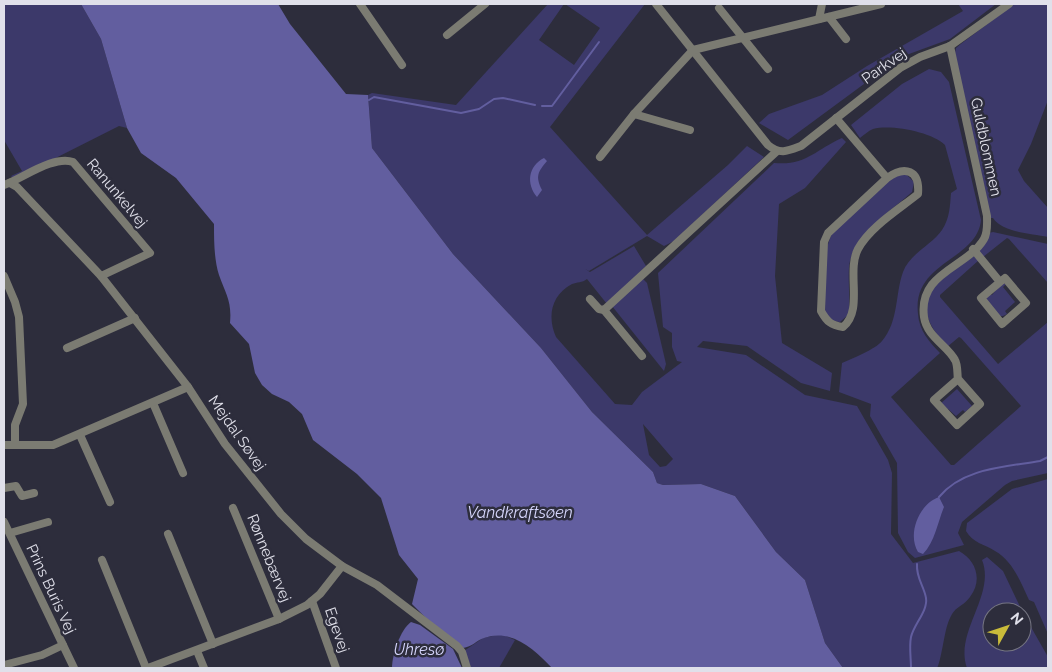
<svg xmlns="http://www.w3.org/2000/svg" width="1052" height="672" font-family="Raleway,sans-serif">
<style>
.green{fill:#3c396a;fill-rule:evenodd}
.water{fill:#625e9f}
.lines{fill:none;stroke-linecap:round;stroke-linejoin:round}
.stream{stroke:#625e9f;stroke-width:2}
.minor{stroke:#7b7b72;stroke-width:8}
.labels{text-anchor:middle;dominant-baseline:central;stroke-width:5;stroke-linejoin:round;paint-order:stroke}
.street-label{font-size:15px;fill:#e0e0ea;stroke:#2d2d3c}
.water-label{font-size:16px;font-style:italic;fill:#d6d6fc;stroke:#2d2d3c}
</style>
<rect width="100%" height="100%" fill="#2d2d3c"/>
<g class="green">
<polygon points="4,4 81,4 101,39 127,128 119,126 14,179 11,176 22,171 4,140"/>
<path d="M548 4H564L539 40 574 65 600 28 565 4H645L550 127 647 235 728 165 747 146 764 157 674 241 664 246 647 236 589 271 585 269 590 272 634 246 646 266 607 304 587 279C582 283 577 282 572 284 551 295 547 317 556 337L615 404 632 405 642 392 682 362 677 361 672 347V333L663 327 658 273 774 163C806 166 815 150 842 138L846 142 805 188 779 204 775 276 782 343 832 373 830 391 801 383 747 346 703 341 697 347 746 355 805 395 857 406 888 460 892 473 891 534 913 563 959 551C976 560 983 580 970 597 961 609 955 604 948 623 944 634 941 662 937 668H843L825 643 805 580 776 552 735 496 701 484 663 485 657 483 653 472 592 412 541 348 453 254 372 148 368 95 372 93 456 105ZM643 424 673 459 666 466 660 467 649 455Z"/>
<polygon points="958,4 996,4 950,39 909,54 883,70 788,140 759,123 769,114 822,95 867,66 963,11"/>
<path d="M1014 4H1048V100L1031 144 1018 170 1024 181 1048 208V237C1031 233 1003 233 993 218H990L955 53 956 48 962 43Z"/>
<path d="M929 69 941 72 949 82 981 220C977 261 912 261 918 314 919 330 929 342 940 353L891 397 951 465H954L1021 406 961 338 959 337 947 347C905 299 933 287 972 255L979 260 940 295V297L998 364 1048 322V473L1012 481 1005 485 962 522 958 533 964 545 915 558 908 552 898 533 897 463 870 416 871 404 839 392 842 363C851 359 876 349 882 341 899 321 895 294 903 272 910 253 932 245 942 230 950 218 950 205 951 193L957 189 945 145C932 132 891 124 873 129 868 131 864 135 860 138L851 125 902 84Z"/>
<path d="M904 172 914 182 912 192C890 212 852 235 849 267 848 283 850 298 849 314L840 322 831 321 825 313C826 286 820 253 834 230L893 176Z"/>
<polygon points="993,232 1048,244 1048,283 1009,239 1007,238 983,257 979,252 979,247 989,233"/>
<polygon points="643,279 647,283 666,364 664,371 612,306"/>
<polygon points="1002,283 1006,284 1003,287 1015,302 1005,311 1007,314 1003,316 999,316 986,301 987,296 990,294 992,295"/>
<polygon points="957,389 972,406 965,412 963,410 956,416 948,409 946,410 940,404"/>
<path d="M1048 479V634L1034 602 1029 600C1021 583 1013 561 995 551 984 544 973 543 966 531L967 523 1012 489Z"/>
<path d="M987 557 1003 571 1023 613 1048 657V668H967C954 632 996 595 982 560ZM992 612H1022V642H992Z"/>
<polygon points="501,634 515,640 499,668 469,668 464,651 483,638"/>
</g>
<g class="water">
<path d="M81 4H278L290 24 346 94 368 95 372 148 453 254 541 348 592 412 653 472 657 483 663 485 701 484 735 496 776 552 805 580 825 643 843 668H552C535 650 512 628 484 638 477 640 472 647 463 648L426 618 412 604 418 579 399 555 381 498 357 474 313 440 302 414 289 402 272 394 262 385 255 373 249 344 230 323C232 301 226 295 219 275 214 259 214 241 214 224L176 178 141 153 127 128 101 39Z"/>
<path d="M544 158 547 161C538 172 535 176 542 190L537 197C526 184 528 166 544 158Z"/>
<path d="M939 497 944 507C938 521 935 542 923 554L918 552C907 534 919 504 939 497Z"/>
<path d="M411 622 420 625 453 649 462 668H392C392 655 400 630 411 622Z"/>
</g>
<g class="lines">
<g class="stream">
<polyline points="369,100 374,97 461,113 479,109 494,99 503,98 535,105"/>
<polyline points="542,106 552,106 599,42"/>
<path d="M939 497C963 468 1005 467 1040 461L1048 457"/>
<path d="M911 668C911 658 909 647 911 637 914 624 928 611 926 598 924 586 916 578 917 564"/>
</g>
<g class="minor">
<polyline points="360,4 402,65"/>
<path d="M656 4 768 145C780 155 788 151 801 146L900 68 920 57 950 46 1009 4"/>
<polyline points="719,8 768,69"/>
<polyline points="829,17 846,39"/>
<polyline points="819,19 822,4"/>
<polyline points="447,35 485,4"/>
<path d="M950 46 987 216C987 224 988 232 984 239 967 268 918 272 924 317 927 337 947 345 955 360 958 365 957 374 958 379L934 400 957 425 980 404 958 379"/>
<polyline points="634,114 690,130"/>
<path d="M836 118 887 178C905 165 920 170 918 194 898 210 870 227 858 249 846 272 864 310 843 327 831 325 827 322 821 311L824 242 828 233 887 178"/>
<polyline points="600,157 634,114 693,50 881,4"/>
<polyline points="10,183 17,187 101,276 188,387 225,444 281,514 306,539 342,566 377,585 457,646 462,652 467,668"/>
<path d="M4 185C23 178 54 155 73 162L150 253 101 276"/>
<polyline points="973,249 1000,282 981,298 1002,324 1026,303 1005,278 1000,282"/>
<polyline points="4,276 15,302 19,317 23,404 15,425 15,443"/>
<polyline points="590,299 599,309 604,310 642,356"/>
<polyline points="604,310 776,152"/>
<polyline points="67,348 135,318"/>
<polyline points="153,403 183,473"/>
<polyline points="80,435 110,502"/>
<polyline points="4,445 53,445 188,387"/>
<polyline points="4,488 16,486 22,496 34,493"/>
<polyline points="233,508 279,619"/>
<polyline points="4,522 74,668"/>
<polyline points="10,533 48,522"/>
<polyline points="168,534 213,644"/>
<polyline points="102,560 146,668"/>
<polyline points="312,601 336,668"/>
<polyline points="197,651 204,668"/>
<polyline points="4,665 42,655 63,645"/>
<polyline points="148,668 279,619 307,605 320,594 342,566"/>
</g>
</g>
<g class="labels">
<g class="street-label">
<text transform="translate(884 66) rotate(-35)">Parkvej</text>
<text transform="translate(986 147) rotate(78)">Guldblommen</text>
<text transform="translate(117 193) rotate(50)">Ranunkelvej</text>
<text transform="translate(237 433) rotate(55)">Mejdal Søvej</text>
<text transform="translate(269 558) rotate(68)">Rønnebærvej</text>
<text transform="translate(51 589) rotate(65)">Prins Buris Vej</text>
<text transform="translate(337 630) rotate(71)">Egevej</text>
</g>
<g class="water-label">
<text x="520" y="512">Vandkraftsøen</text>
<text x="419" y="649">Uhresø</text>
</g>
</g>
<rect width="1052" height="672" fill="none" stroke="#e0e0ea" stroke-width="10"/>
<g transform="translate(1007 627) rotate(50)"><circle r="24" fill="#2d2d3c" stroke="#757582"/>
<path d="M0-4L9 19L0 12L-9 19Z" fill="#c9bb3a"/>
<text y="-8" font-size="14" font-weight="bold" text-anchor="middle" fill="#e0e0ea">N</text>
</g>
</svg>
